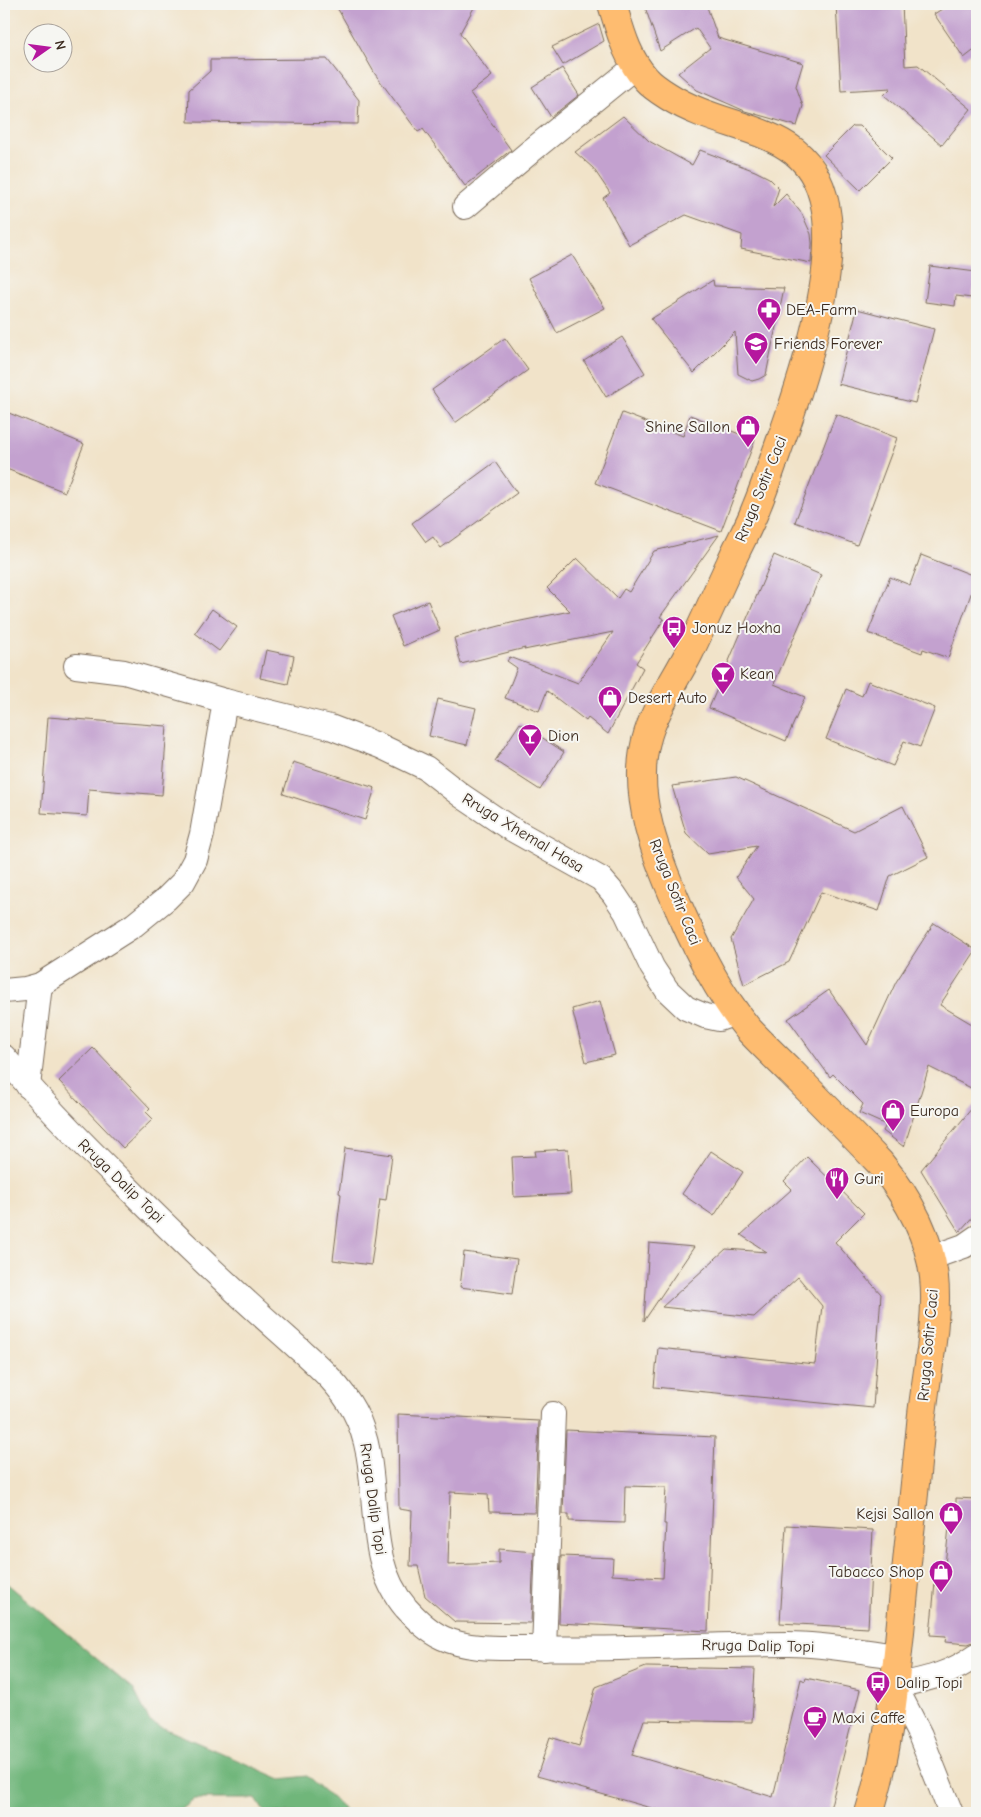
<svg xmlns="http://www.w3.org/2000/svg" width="981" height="1817" font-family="'Comic Neue',sans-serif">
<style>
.forest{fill:#70b67a;stroke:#56704c}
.building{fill:#c3a1cf}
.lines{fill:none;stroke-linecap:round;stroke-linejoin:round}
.minor-casing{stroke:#7b6b5a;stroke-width:26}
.major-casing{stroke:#7b6b5a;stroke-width:30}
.minor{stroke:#fff;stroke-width:24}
.major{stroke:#febc70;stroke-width:28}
.labels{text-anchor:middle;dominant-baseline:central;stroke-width:4;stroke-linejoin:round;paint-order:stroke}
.poi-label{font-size:16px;fill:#3b2a1e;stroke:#f6f6f2;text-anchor:start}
.street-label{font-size:16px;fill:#3b2a1e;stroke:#f6f6f2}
</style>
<rect width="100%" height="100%" fill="#f6f6f2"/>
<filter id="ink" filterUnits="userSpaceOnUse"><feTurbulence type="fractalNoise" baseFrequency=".02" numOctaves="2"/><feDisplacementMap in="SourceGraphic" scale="10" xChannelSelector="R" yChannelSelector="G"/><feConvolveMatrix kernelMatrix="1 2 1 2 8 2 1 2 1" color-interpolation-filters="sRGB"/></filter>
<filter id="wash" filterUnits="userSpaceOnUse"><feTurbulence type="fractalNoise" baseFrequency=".0096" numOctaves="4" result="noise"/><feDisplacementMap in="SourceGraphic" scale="20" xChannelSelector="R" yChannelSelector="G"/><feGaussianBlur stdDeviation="1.12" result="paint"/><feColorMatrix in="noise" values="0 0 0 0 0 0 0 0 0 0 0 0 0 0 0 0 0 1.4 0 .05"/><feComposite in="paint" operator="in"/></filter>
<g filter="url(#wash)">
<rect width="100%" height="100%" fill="#f1e3c9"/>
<polygon class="forest" points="4,1581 134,1690 150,1722 281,1779 307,1776 349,1813 265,1813 256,1799 195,1799 177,1813 4,1813"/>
<g id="blocks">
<g class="building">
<polygon points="335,4 476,4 460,33 492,76 470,93 511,150 465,186 423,129 418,132 375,74"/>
<polygon points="644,4 706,4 718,38 803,63 796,86 803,106 797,126 745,111 697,90 678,73 710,48 696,28 660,51"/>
<polygon points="836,4 902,4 905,66 918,65 971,109 942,145 884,95 891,88 841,91"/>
<polygon points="950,4 977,4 977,48 964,58 934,14"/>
<polygon points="599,24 604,41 563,65 552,47"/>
<polygon points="327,59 359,100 358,124 188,122 189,90 210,71 210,60"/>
<polygon points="562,68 579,95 551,117 532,87"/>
<polygon points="623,116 649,141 692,165 700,150 755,171 769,178 779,188 773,207 786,194 802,214 811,234 812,243 811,263 741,249 742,235 686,215 629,245 603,198 610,193 593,168 575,152"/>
<polygon points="853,126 860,126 892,158 860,190 824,155"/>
<polygon points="572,255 605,308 557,333 529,278"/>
<polygon points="930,266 976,272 972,298 956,296 955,306 925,302"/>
<polygon points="713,280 714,286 784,288 766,375 759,379 752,381 738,374 735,332 694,373 651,319"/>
<polygon points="857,309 934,329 915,403 838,384"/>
<polygon points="622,337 645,373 606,397 584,361"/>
<polygon points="505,338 528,370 455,423 432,390"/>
<polygon points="4,411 84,444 65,492 4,468"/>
<polygon points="622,413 683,436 690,415 755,440 721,531 595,483"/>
<polygon points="836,414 897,438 857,545 795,522"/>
<polygon points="495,462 517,493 441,548 433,537 426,542 412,523"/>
<polygon points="719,535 660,617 664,619 636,663 643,668 608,734 588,718 586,721 547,691 539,711 505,698 517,668 507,661 510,657 578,683 613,632 524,650 525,648 461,664 454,638 511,623 570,611 547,588 577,558 618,598 624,589 629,592 654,551"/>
<polygon points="774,555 821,575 774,684 805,697 786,741 709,708"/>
<polygon points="921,555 977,577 948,658 923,649 922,653 868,633 890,577 910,585"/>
<polygon points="428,601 440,630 403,646 391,616"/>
<polygon points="212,609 237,627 219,651 195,633"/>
<polygon points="266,650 294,656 288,684 260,678"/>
<polygon points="868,681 935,708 920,747 904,741 893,766 826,739 846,689 862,696"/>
<polygon points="438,699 476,708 467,745 429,736"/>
<polygon points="48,717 167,726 162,795 89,789 87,816 41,813"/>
<polygon points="520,723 564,752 540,790 495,761"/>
<polygon points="293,762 375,788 365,820 283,794"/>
<polygon points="736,777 854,831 903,806 928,857 890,876 879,911 821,892 789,962 744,985 731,939 754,899 736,877 757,846 708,854 686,833 672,786"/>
<polygon points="934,923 976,950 940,1005 977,1027 977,1091 929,1067 904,1147 883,1131 886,1125 859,1113 863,1104 833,1074 830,1077 788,1019 829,990 867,1045 896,982"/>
<polygon points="600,1001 615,1055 586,1062 572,1009"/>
<polygon points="93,1048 150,1108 146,1112 153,1119 123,1148 59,1081"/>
<polygon points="977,1102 977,1212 959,1232 921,1170"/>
<polygon points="345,1148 392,1155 386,1200 380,1199 371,1265 333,1260 341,1194 339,1193"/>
<polygon points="568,1149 571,1194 514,1197 512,1157 536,1156 535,1151"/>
<polygon points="711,1151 743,1172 714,1216 682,1194"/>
<polygon points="807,1157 864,1213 835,1242 881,1294 873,1408 654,1387 658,1348 815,1364 822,1306 798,1277 754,1317 662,1307 726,1249 767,1252 741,1235 792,1189 784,1181"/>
<polygon points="649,1243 694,1247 644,1321"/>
<polygon points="464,1252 517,1259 512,1294 460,1287"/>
<polygon points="398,1414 539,1421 535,1513 489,1512 488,1494 450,1492 448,1565 499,1563 499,1549 534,1552 531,1623 455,1622 425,1596 418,1566 410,1566 412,1511 399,1509"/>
<polygon points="566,1430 715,1437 708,1631 559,1623 561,1556 613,1558 612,1575 663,1578 666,1524 664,1524 666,1487 625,1486 624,1523 569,1521 569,1514 563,1514"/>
<polygon points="956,1498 977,1499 977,1636 976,1641 968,1644 945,1642 946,1636 930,1635 935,1583 943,1584 951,1508 956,1508"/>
<polygon points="786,1525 873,1530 868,1628 780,1623"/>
<polygon points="646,1667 755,1669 752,1722 644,1720 632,1755 773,1797 801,1679 805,1681 806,1678 860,1690 829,1813 669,1813 537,1776 550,1737 579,1746 596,1687"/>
</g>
</g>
</g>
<g filter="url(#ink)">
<use href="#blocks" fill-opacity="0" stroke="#7b6b5a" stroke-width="1"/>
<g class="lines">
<defs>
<g id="minor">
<polyline points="465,207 531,151 636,66"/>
<polyline points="76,666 124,672 225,701 330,727 380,746 426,768 462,796 508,827 601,879 614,894 626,912 652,967 667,990 686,1008 705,1016 719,1019 736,1013"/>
<polyline points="4,991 25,989 40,985 134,925 166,899 183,882 195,860 202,834 225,701"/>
<path d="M4 1057C42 1103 83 1144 125 1185 161 1221 197 1256 235 1291 255 1310 277 1329 298 1348 319 1367 340 1385 354 1411 387 1472 358 1553 406 1608 417 1620 428 1631 443 1638 469 1650 500 1648 527 1648 614 1651 702 1644 789 1644 825 1644 862 1652 898 1656"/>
<polyline points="28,1086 40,985"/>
<polyline points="930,1258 964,1246 977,1237"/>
<polyline points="544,1649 553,1414"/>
<path d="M951 1813 920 1735 895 1686C927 1679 949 1675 977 1655"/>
</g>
<path id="major" d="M612 4C620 30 627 59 646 79 652 86 660 91 668 96 732 137 817 121 827 218 834 278 805 372 785 429 775 455 767 482 756 508 749 527 738 545 730 564 716 594 703 624 689 653 676 679 657 705 648 734 629 794 658 860 682 915 700 955 720 995 748 1029 762 1044 778 1059 792 1073 822 1103 851 1133 880 1163 907 1196 929 1234 934 1277 939 1322 925 1379 921 1424 915 1487 908 1549 902 1612 895 1680 890 1748 869 1813"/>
</defs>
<use href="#minor" class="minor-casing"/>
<use href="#major" class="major-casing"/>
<use href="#minor" class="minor"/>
<use href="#major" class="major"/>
</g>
</g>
<defs>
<symbol id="pharmacy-pin" viewBox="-11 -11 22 30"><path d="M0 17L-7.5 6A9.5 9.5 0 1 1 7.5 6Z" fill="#b5179e" stroke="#f6f6f2"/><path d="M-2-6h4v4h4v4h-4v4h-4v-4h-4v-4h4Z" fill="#fff"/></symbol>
<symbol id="school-pin" viewBox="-11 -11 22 30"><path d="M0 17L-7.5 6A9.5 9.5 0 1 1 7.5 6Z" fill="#b5179e" stroke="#f6f6f2"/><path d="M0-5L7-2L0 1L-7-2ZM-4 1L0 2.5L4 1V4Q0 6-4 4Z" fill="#fff"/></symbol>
<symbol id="shop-pin" viewBox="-11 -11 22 30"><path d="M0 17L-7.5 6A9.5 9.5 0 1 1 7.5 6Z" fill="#b5179e" stroke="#f6f6f2"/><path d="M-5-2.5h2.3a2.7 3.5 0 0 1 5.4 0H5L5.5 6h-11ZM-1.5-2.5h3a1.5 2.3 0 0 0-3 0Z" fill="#fff"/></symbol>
<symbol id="bus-pin" viewBox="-11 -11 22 30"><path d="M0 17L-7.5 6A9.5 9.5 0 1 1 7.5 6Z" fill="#b5179e" stroke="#f6f6f2"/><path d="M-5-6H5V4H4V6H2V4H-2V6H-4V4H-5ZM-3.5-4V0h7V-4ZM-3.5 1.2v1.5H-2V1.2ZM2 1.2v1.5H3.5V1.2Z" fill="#fff"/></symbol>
<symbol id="bar-pin" viewBox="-11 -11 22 30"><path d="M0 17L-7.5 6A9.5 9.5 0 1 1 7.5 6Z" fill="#b5179e" stroke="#f6f6f2"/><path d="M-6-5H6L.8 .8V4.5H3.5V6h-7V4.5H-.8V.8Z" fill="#fff"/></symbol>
<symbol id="restaurant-pin" viewBox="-11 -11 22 30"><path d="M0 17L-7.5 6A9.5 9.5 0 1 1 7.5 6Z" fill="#b5179e" stroke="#f6f6f2"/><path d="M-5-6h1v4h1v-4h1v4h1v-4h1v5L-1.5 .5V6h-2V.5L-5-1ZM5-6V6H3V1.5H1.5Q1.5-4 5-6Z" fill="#fff"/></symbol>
<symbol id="cafe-pin" viewBox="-11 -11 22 30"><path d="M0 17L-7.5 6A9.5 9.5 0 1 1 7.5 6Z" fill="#b5179e" stroke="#f6f6f2"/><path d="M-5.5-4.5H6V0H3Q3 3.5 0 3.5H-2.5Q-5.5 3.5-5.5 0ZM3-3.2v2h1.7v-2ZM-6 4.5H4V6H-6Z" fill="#fff"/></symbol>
</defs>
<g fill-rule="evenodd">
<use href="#pharmacy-pin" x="755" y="296" width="28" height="38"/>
<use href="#school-pin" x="742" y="330" width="28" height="38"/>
<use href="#shop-pin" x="734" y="413" width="28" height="38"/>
<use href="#bus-pin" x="660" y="614" width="28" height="38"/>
<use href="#bar-pin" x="709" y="660" width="28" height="38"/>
<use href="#shop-pin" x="596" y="684" width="28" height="38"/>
<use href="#bar-pin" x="516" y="722" width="28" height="38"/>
<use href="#shop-pin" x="879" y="1097" width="28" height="38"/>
<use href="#restaurant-pin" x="823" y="1165" width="28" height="38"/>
<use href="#shop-pin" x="937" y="1500" width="28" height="38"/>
<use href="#shop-pin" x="927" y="1558" width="28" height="38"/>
<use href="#bus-pin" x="864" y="1669" width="28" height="38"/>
<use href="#cafe-pin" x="801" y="1704" width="28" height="38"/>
</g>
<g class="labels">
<g class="poi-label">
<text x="786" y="310">DEA-Farm</text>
<text x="774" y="344">Friends Forever</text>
<text x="730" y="427" text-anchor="end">Shine Sallon</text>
<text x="692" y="628">Jonuz Hoxha</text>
<text x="740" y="674">Kean</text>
<text x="628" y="698">Desert Auto</text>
<text x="548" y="736">Dion</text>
<text x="910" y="1111">Europa</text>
<text x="854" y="1179">Guri</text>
<text x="934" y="1514" text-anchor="end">Kejsi Sallon</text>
<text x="924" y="1572" text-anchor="end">Tabacco Shop</text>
<text x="896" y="1683">Dalip Topi</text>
<text x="832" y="1718">Maxi Caffe</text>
</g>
<g class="street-label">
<text transform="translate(761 489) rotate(-68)">Rruga Sotir Caci</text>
<text transform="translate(523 833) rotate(31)">Rruga Xhemal Hasa</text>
<text transform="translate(675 892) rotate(68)">Rruga Sotir Caci</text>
<text transform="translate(121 1181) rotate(44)">Rruga Dalip Topi</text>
<text transform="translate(928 1345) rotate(-85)">Rruga Sotir Caci</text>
<text transform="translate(373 1499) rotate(82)">Rruga Dalip Topi</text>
<text transform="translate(758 1646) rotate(1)">Rruga Dalip Topi</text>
</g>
</g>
<rect width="981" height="1817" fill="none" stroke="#f6f6f2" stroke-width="20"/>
<g transform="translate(48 48) rotate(76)"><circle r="24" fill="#f6f6f2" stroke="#aba49d"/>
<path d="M0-4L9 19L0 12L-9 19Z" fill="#b5179e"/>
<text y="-8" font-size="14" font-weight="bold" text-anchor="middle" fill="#3b2a1e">N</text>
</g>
</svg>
